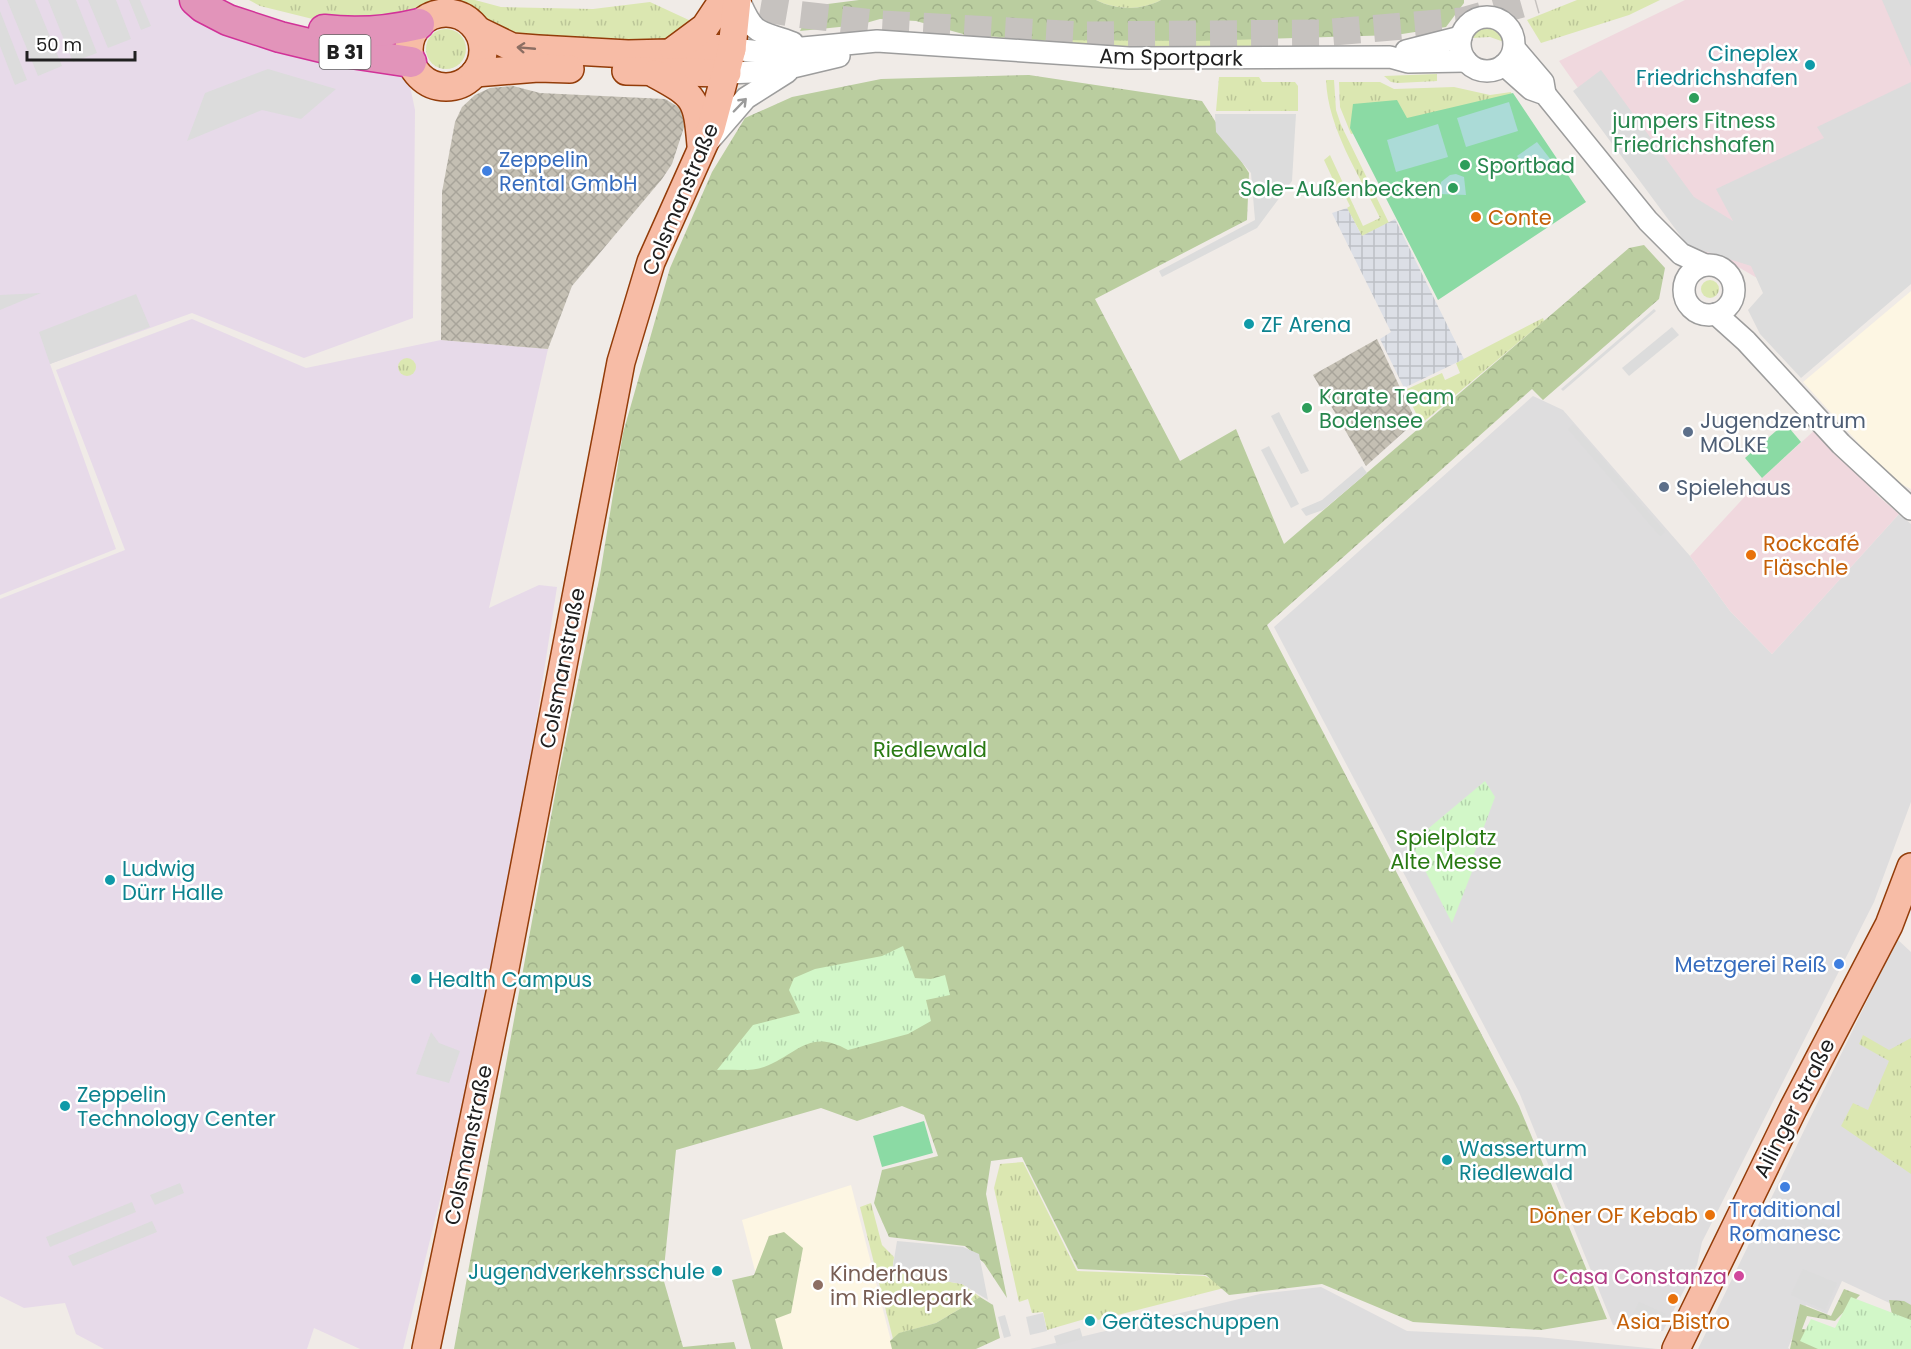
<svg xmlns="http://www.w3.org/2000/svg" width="1911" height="1349" font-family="Poppins,sans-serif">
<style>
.residential{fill:#deddde}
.commercial{fill:#f0d8de}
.industrial{fill:#e7dae9}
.education{fill:#fdf6e3}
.construction{fill:url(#construction-cross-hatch)}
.grass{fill:url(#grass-tufts)}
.forest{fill:url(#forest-crowns)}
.park{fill:url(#park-tufts)}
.pitch{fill:#8bdaa4}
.parking{fill:#dcdcdc}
.plaza{fill:url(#plaza-grid)}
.water{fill:#abdbd7}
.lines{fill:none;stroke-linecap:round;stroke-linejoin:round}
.major-tunnel{stroke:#c6c2bf;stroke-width:27;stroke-dasharray:27 14;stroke-linecap:butt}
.minor-casing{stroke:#9d9d9d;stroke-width:24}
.major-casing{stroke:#933c09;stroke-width:30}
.highway-casing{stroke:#d13298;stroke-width:33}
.minor{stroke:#fff;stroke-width:21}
.major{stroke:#f7bca6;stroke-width:27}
.highway{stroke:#e294ba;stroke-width:30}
.oneway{stroke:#8c6e63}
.oneway2{stroke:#9b9b9b}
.culture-dot{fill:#0f9aa8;stroke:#fff;stroke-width:2}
.leisure-dot{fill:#2e9e5b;stroke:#fff;stroke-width:2}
.shop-dot{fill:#3f7fe0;stroke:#fff;stroke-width:2}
.food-dot{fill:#e8710a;stroke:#fff;stroke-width:2}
.service-dot{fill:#5c6f8a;stroke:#fff;stroke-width:2}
.hotel-dot{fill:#d1479c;stroke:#fff;stroke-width:2}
.education-dot{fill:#8d6e63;stroke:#fff;stroke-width:2}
.labels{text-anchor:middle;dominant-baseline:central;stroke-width:5;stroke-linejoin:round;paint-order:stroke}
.shield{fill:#fff;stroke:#636363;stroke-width:1.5}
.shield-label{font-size:20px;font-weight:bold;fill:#202020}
.culture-label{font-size:21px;fill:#0d838f;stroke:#fff;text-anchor:start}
.street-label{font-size:21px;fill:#202020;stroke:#fff}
.leisure-label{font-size:21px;fill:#27864d;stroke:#fff;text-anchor:start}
.shop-label{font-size:21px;fill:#366cbe;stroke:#fff;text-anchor:start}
.food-label{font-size:21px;fill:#c56008;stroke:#fff;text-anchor:start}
.service-label{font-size:21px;fill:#4e5e75;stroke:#fff;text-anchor:start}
.park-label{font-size:21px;fill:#297a13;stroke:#fff}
.education-label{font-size:21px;fill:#785e54;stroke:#fff;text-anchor:start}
.hotel-label{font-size:21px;fill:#b23c85;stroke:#fff;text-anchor:end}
</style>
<defs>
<pattern id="construction-cross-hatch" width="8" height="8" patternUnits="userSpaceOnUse" patternTransform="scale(1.5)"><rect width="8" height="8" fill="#c4bfb3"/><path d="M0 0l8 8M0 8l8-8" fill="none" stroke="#a8a49a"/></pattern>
<pattern id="grass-tufts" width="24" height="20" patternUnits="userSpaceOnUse" patternTransform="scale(1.5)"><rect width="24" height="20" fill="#dbe7b1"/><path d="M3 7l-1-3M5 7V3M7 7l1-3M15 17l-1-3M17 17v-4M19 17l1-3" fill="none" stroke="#bcc698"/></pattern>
<pattern id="forest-crowns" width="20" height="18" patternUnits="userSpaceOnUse" patternTransform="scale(1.5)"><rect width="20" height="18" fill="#bacd9f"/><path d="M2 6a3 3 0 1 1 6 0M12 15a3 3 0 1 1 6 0" fill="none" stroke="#a0b089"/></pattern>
<pattern id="park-tufts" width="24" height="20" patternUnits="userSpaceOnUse" patternTransform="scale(1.5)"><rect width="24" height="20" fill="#d2f7c8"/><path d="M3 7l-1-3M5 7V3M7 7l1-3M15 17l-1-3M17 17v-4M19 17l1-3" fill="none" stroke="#b4d3ac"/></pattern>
<pattern id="plaza-grid" width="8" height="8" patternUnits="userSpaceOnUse" patternTransform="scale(1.5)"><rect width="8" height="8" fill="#dcdfe6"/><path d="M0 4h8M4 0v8" fill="none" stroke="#bcbfc5"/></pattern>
</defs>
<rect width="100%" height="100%" fill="#f0ebe7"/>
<g class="residential">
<polygon points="1533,396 1563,410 1690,556 1730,611 1772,654 1899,514 1911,524 1911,802 1874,902 1702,1242 1697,1265 1663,1331 1613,1325 1519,1092 1274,627"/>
<polygon points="1897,939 1911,952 1911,1313 1842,1281 1827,1314 1806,1305 1788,1348 1790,1349 1698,1349"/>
<polygon points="1321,1287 1407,1331 1538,1337 1658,1349 1030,1349 1260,1294"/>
</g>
<g class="commercial">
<polygon points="1685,0 1911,0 1911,218 1769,285 1740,268 1695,253 1559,61"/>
<polygon points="1817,428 1878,496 1899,514 1772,654 1730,611 1690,556 1762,478"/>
</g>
<g class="industrial">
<polygon points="0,0 191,0 391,66 409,81 415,110 413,318 304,358 192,313 50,364 116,549 0,595"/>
<polygon points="192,319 306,368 441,340 548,349 489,608 539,585 557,587 514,866 460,1119 403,1349 360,1349 314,1328 307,1349 104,1349 76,1334 65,1303 24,1308 0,1296 0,599 125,550 56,370"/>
</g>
<g class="education">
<polygon points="1911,291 1911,489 1891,479 1803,382"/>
<polygon points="851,1185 893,1349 775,1349 742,1220"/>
</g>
<g class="construction">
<polygon points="513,86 540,93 665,99 680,108 687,118 672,164 662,179 572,286 548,349 441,340 442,192 455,122 462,107 475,95 490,88"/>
<polygon points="1377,339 1416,421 1366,466 1313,375"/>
</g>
<g class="grass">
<polygon points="249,0 475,0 501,7 593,9 650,2 691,21 682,36 638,47 498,33 469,9 453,4 437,4 413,16 333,24 260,6"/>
<path d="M1096 0H1161C1140 11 1116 10 1096 0Z"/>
<polygon points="1577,0 1660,0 1629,15 1541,43 1527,20"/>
<polygon points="1489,27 1499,32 1504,42 1490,37 1472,38 1478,30"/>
<circle cx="446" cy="49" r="20"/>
<polygon points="963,34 1037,40 1256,39 1256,46 1174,50 963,39"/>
<polygon points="1437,74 1437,81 1398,83 1391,82 1384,76"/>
<polygon points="1219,77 1259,77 1262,82 1295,82 1298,86 1298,111 1216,111"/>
<path d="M1326 80H1334L1336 110 1341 125 1389 223 1362 236 1347 208 1350 206 1346 198 1342 199 1324 160 1330 155 1363 226 1380 218C1359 174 1328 129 1326 80Z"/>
<polygon points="1339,82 1380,82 1394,89 1454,87 1490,95 1511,92 1512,97 1351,134 1340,107"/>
<circle cx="1710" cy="289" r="9"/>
<polygon points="1543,318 1544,321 1421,424 1405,390 1442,373 1445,380 1460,373 1456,363"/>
<circle cx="407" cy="367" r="9"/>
<polygon points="1863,1035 1889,1050 1911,1038 1911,1174 1841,1126 1853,1103 1868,1110 1889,1061 1859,1044"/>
<polygon points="1023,1162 1077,1271 1205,1276 1228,1287 1098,1320 1095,1316 1047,1330 1043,1312 1032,1313 1028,1299 1019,1302 994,1188 1000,1164"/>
<polygon points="871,1203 882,1245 894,1257 892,1272 962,1284 980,1297 936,1323 900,1333 893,1339 860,1207"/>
</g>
<g class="forest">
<path d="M859 0H1096C1116 10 1140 11 1161 0H1464V3L1446 27 1396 35 1199 41 1037 40 963 34 916 21 880 19 859 25 800 31 812 6Z"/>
<polygon points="1029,75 1202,101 1249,173 1247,220 1095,299 1180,461 1236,429 1284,544 1629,248 1644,245 1665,268 1659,299 1543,400 1532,389 1267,625 1519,1106 1607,1319 1541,1330 1413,1322 1322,1284 1229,1295 1206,1275 1078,1269 1022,1157 991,1161 986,1194 1007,1298 984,1263 965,1246 889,1237 874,1203 882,1170 938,1156 924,1115 902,1106 857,1121 821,1108 676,1150 663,1278 683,1347 734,1342 736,1349 454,1349 559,773 600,575 623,433 670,268 712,172 745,118 792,97 881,79"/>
<polygon points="784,1232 803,1248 791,1313 775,1319 783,1349 751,1349 732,1280 754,1275 769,1236"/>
<polygon points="1844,1289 1860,1295 1835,1321 1807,1316 1802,1329 1879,1341 1894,1324 1889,1300 1904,1301 1911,1305 1911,1349 1790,1349 1800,1304 1831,1316"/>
<polygon points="980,1297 993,1305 1000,1338 976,1349 892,1349 890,1341 899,1333 936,1323"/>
</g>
<g class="park">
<polygon points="1485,781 1495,797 1471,862 1475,864 1452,923 1411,843"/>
<path d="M903 946 915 978 931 979 945 975 950 995 926 1000 931 1021 908 1034 848 1050C809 1028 798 1054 764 1067 751 1072 731 1069 717 1070L753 1025 800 1013 789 990 794 978 815 969 882 956Z"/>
<polygon points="1851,1297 1911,1320 1911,1349 1818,1349 1800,1341 1811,1319 1835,1328"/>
</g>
<g class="pitch">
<polygon points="1513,93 1586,202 1438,300 1350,128 1353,104 1397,100 1407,118"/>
<polygon points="1785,423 1801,442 1762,478 1745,458"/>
<polygon points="924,1121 933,1153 882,1167 873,1136"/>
</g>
<g class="parking">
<polygon points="7,0 35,0 62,66 38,76"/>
<polygon points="48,0 76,0 97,53 73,62"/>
<polygon points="88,0 116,0 131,39 108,48"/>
<polygon points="129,0 140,0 151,26 141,30"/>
<polygon points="1882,0 1911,0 1911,67"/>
<polygon points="0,11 27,80 15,85 0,46"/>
<polygon points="268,69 336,89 301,119 262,110 187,141 205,93"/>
<polygon points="1601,70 1694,197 1733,221 1716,189 1824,138 1817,127 1911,82 1911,284 1801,378 1760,334 1748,310 1763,293 1751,266 1688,246 1573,91"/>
<polygon points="1215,114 1296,114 1292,181 1257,228 1162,277 1159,271 1255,220 1251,173 1216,132"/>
<polygon points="41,293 0,310 0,295"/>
<polygon points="136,294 150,327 50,364 39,332"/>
<polygon points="1654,309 1656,311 1563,391 1561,389"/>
<polygon points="1672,327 1679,335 1629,376 1622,368"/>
<polygon points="1279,412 1309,471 1301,474 1271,416"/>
<polygon points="1573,424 1665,532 1660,536 1568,429"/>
<polygon points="1269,446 1299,504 1291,508 1261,450"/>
<polygon points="1362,466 1367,473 1323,510 1306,516 1301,509 1322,500"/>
<polygon points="431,1032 439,1043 460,1051 449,1083 416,1074"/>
<polygon points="180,1183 184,1193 155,1205 150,1195"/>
<polygon points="132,1202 136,1212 50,1247 46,1237"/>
<polygon points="1803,1213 1834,1228 1829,1237 1798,1222"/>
<polygon points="152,1221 157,1232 73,1266 68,1256"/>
<polygon points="897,1241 963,1247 979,1254 988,1300 962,1284 892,1272"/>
<polygon points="1803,1269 1837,1283 1825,1310 1791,1295"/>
<polygon points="1639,1302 1666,1314 1658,1327 1631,1319"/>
<polygon points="1043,1313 1047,1331 1030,1335 1026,1317"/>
<polygon points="1005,1315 1011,1336 1004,1338 998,1317"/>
<polygon points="1080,1328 1083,1339 1057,1346 1054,1336"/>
</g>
<polygon class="plaza" points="1347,208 1362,236 1395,219 1464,359 1404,388 1380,339 1391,332 1332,213"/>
<g class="water">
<polygon points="1509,102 1518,131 1466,147 1457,118"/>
<polygon points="1438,124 1448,157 1396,172 1387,140"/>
<polygon points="1537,142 1551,160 1531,174 1517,156"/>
<polygon points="1456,174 1464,177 1466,195 1440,194 1441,182 1450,175"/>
</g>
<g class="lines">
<polyline class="major-tunnel" points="720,1 796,14 882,24 1081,35 1322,33 1462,21 1536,0"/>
<defs>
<g id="minor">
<path d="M739 0C755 38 759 30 793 43"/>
<circle cx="1487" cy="44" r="27"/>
<polyline points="1514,48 1543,82 1545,94"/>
<polyline points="732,49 761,52 877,41 1129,58 1390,57 1408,62 1466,61"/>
<polyline points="1406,51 1461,37"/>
<polyline points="1504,65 1531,89 1545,94 1648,221 1681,254 1705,265"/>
<polyline points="727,73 776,71 839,56"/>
<polyline points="708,142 746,98 787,72"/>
<circle cx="1709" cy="290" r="25"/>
<polyline points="1716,314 1746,341 1841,444 1911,509"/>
</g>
<g id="major">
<circle cx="446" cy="50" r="37"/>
<polyline points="479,31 512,47 538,49 628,54 668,53 705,48 732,49"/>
<polyline points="674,50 705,27 723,0"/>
<polyline points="626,71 727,73"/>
<polyline points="475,73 538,68 570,69"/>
<path d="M655 74C696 96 697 99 701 145"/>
<polyline points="426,1349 504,974 621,362 651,262 711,128 732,49 737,0"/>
<polyline points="1676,1349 1793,1109 1889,925 1911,867"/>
</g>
<g id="highway">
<polyline points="195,0 203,7 228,20 280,37 338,51 411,62"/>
<path d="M324 30C357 34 386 32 419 24"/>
</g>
</defs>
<use href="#minor" class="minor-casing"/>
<use href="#major" class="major-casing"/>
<use href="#highway" class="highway-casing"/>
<use href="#minor" class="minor"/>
<use href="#major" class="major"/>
<use href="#highway" class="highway"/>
</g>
<defs><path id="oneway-shaft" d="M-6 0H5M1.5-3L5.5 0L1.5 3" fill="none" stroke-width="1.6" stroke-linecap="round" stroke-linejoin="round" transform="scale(1.5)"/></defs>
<use class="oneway" href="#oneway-shaft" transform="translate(526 48) rotate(-175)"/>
<use class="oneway2" href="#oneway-shaft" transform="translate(740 105) rotate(-46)"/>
<g class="culture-dot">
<circle cx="1810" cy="65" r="6"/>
<circle cx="1249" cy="324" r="6"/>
<circle cx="110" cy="880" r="6"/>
<circle cx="416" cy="979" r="6"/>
<circle cx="65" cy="1106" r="6"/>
<circle cx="1447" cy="1160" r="6"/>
<circle cx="717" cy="1271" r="6"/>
<circle cx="1090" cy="1321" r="6"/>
</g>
<g class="leisure-dot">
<circle cx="1694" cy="98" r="6"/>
<circle cx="1465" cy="165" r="6"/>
<circle cx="1453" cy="188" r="6"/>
<circle cx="1307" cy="408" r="6"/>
</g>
<g class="shop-dot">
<circle cx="487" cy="171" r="6"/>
<circle cx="1839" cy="964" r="6"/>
<circle cx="1785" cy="1187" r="6"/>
</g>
<g class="food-dot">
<circle cx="1476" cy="217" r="6"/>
<circle cx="1751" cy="555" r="6"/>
<circle cx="1710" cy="1215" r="6"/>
<circle cx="1673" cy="1299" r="6"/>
</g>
<g class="service-dot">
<circle cx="1688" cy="432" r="6"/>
<circle cx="1664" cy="487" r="6"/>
</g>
<circle class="hotel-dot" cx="1739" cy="1276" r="6"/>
<circle class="education-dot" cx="818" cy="1285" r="6"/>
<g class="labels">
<rect class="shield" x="319.5" y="35" width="51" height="34" rx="4.5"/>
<g class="shield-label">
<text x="345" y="52">B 31</text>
</g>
<g class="culture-label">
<text x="1798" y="53" text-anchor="end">Cineplex<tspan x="1798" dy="24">Friedrichshafen</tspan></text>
<text x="1261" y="324">ZF Arena</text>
<text x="122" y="868">Ludwig<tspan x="122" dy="24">Dürr Halle</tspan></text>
<text x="428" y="979">Health Campus</text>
<text x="77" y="1094">Zeppelin<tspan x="77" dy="24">Technology Center</tspan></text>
<text x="1459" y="1148">Wasserturm<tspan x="1459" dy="24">Riedlewald</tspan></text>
<text x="705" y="1271" text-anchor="end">Jugendverkehrsschule</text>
<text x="1102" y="1321">Geräteschuppen</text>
</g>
<g class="street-label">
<text transform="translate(1171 57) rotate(1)">Am Sportpark</text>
<text transform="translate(680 199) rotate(-67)">Colsmanstraße</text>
<text transform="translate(562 668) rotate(-79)">Colsmanstraße</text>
<text transform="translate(1794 1108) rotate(-63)">Ailinger Straße</text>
<text transform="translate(468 1145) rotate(-78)">Colsmanstraße</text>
</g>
<g class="leisure-label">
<text x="1694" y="120" text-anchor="middle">jumpers Fitness<tspan x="1694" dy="24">Friedrichshafen</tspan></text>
<text x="1477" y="165">Sportbad</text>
<text x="1441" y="188" text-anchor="end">Sole-Außenbecken</text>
<text x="1319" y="396">Karate Team<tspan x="1319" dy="24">Bodensee</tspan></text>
</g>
<g class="shop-label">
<text x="499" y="159">Zeppelin<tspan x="499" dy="24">Rental GmbH</tspan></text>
<text x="1827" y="964" text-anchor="end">Metzgerei Reiß</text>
<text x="1785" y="1209" text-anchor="middle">Traditional<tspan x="1785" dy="24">Romanesc</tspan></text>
</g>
<g class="food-label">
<text x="1488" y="217">Conte</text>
<text x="1763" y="543">Rockcafé<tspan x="1763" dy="24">Fläschle</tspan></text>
<text x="1698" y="1215" text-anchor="end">Döner OF Kebab</text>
<text x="1673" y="1321" text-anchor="middle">Asia-Bistro</text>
</g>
<g class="service-label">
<text x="1700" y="420">Jugendzentrum<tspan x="1700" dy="24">MOLKE</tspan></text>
<text x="1676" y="487">Spielehaus</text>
</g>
<g class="park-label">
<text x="930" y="749">Riedlewald</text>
<text x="1446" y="837">Spielplatz<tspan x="1446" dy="24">Alte Messe</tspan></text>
</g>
<g class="education-label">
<text x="830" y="1273">Kinderhaus<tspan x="830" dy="24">im Riedlepark</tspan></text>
</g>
<g class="hotel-label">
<text x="1727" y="1276">Casa Constanza</text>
</g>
</g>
<path d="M27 51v9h108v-9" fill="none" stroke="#202020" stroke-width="3"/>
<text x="36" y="51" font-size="18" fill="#202020" stroke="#ffffff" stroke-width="4.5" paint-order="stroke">50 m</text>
</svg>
